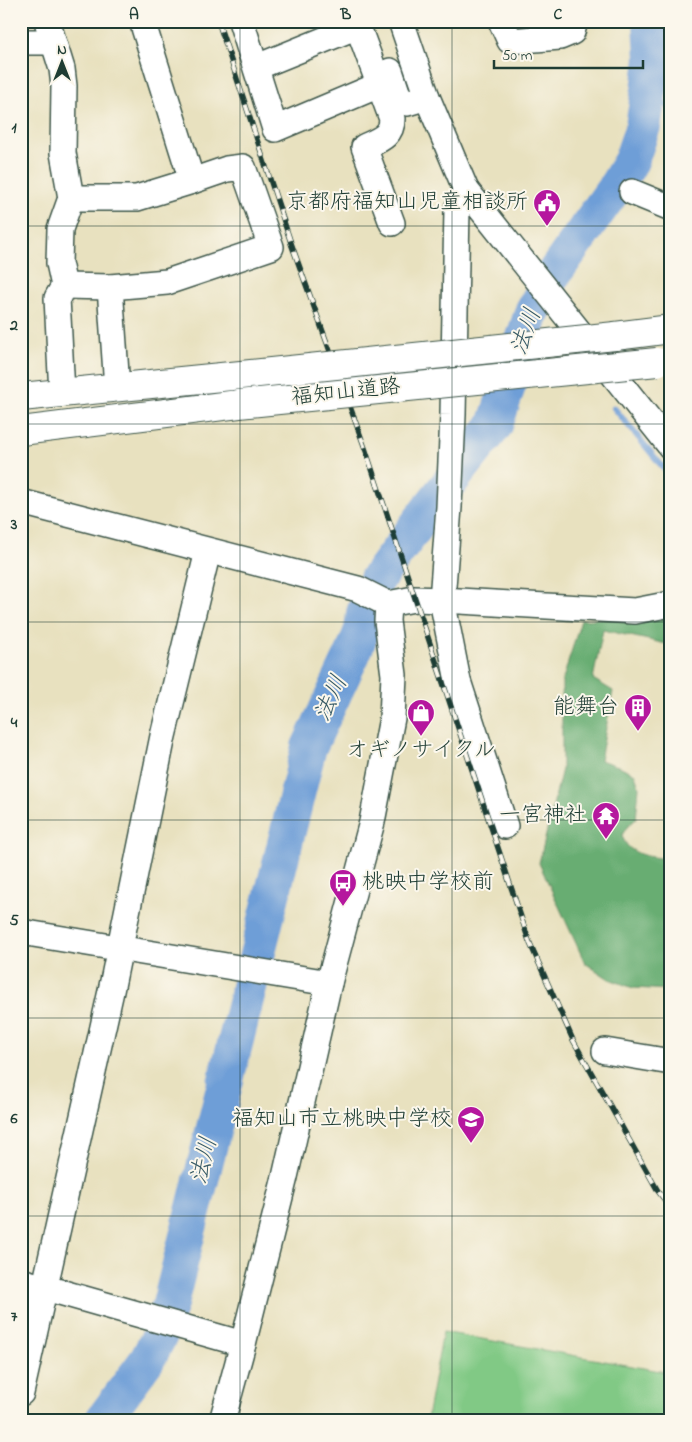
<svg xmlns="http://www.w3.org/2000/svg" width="692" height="1442" font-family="'Indie Flower','Klee One',sans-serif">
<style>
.green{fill:#81c985;stroke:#50835c}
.forest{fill:#68ad72;stroke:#447553}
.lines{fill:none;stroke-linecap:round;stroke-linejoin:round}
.stream{stroke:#6e9ed7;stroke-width:6}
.river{stroke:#6e9ed7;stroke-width:36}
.minor-casing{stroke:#3d5649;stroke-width:28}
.highway-casing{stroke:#3d5649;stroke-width:30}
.minor{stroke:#fff;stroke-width:25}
.highway{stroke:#fff;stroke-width:28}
.rail-casing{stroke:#1f3d34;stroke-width:5.5}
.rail{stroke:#fbf7ec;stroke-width:4;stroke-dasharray:11;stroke-linecap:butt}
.highway-bridge-casing{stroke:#3d5649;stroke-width:30;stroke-linecap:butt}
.highway-bridge{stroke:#fff;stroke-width:28}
.grid{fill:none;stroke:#1f3d34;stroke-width:1;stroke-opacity:0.55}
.labels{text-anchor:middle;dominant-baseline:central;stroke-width:4;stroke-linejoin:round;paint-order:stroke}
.poi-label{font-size:22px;fill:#1f3d34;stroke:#fbf7ec;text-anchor:end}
.street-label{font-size:22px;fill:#1f3d34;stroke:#fbf7ec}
.water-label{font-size:24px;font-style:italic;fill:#375a65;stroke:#fbf7ec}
.neatline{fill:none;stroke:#1f3d34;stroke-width:2}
.grid-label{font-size:16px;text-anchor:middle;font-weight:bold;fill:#1f3d34}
</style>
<rect width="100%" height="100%" fill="#fbf7ec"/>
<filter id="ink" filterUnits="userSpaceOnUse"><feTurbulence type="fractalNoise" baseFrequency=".02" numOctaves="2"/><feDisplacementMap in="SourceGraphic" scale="10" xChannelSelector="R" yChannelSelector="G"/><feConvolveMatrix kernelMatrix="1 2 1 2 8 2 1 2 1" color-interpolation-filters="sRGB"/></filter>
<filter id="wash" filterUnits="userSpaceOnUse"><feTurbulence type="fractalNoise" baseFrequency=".0096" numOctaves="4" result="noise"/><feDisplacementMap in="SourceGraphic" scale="20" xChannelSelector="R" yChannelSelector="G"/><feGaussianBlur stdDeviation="1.12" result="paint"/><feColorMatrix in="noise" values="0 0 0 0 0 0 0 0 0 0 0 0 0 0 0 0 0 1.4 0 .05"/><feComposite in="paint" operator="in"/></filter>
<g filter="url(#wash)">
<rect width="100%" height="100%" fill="#e8e1bf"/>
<polygon class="green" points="443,1332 671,1373 671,1421 403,1421 404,1418 427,1418"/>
<path class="forest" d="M671 613V645L603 630 593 679 613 691 600 760 621 767 635 774 639 787 636 819 627 827 622 835C628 857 651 856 671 860V990L633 988 609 979 585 963 539 863 562 769V682L581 620Z"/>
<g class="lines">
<g class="stream">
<polyline points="649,90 671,109"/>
<polyline points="533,310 538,314"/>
<polyline points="614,408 671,477"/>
</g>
<polyline class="river" points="102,1421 147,1360 160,1335 170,1304 309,747 354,651 362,630 364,613 377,579 431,506 495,425 533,310 552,276 616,186 631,161 643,126 649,90 653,60 651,21"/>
</g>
</g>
<g filter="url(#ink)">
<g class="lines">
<defs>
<g id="minor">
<polyline points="47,21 62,69 64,86 63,153 71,198 60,229 59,263 64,286 57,298 62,393"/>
<polyline points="241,21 275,129 379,85"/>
<path d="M351 21 353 28 361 35 392 119C392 137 378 140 364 147L392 223"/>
<polyline points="401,21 427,97 466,190 671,447"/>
<polyline points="501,21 510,41 560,37 572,32 575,21"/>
<polyline points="21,42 53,42"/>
<polyline points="257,67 353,28"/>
<polyline points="390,71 397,92 402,100 407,103 427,97"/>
<polyline points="466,190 457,209 453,415 449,507 442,600 458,681 505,826"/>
<polyline points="632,192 671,208"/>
<polyline points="71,198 137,198 192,181 142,21"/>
<polyline points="64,286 110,287 167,282 271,247 243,167 227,169 192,181"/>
<polyline points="110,287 117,388"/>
<polyline points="21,502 358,589 388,604 414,599 442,600 635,611 671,604"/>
<polyline points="21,932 329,983"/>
<polyline points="605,1051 671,1062"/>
<polyline points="21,1281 243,1344"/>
<polyline points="21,1393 111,991 163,736 208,551"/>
<polyline points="222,1421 243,1344 285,1177 329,983 372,822 392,718 394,675 387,621 388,604"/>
</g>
<g id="highway">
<polyline points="615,336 671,329"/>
<polyline points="21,397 231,376"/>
<polyline points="21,431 239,404"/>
</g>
</defs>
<use href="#minor" class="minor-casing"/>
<use href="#highway" class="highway-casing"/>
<use href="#minor" class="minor"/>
<use href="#highway" class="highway"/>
<defs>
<polyline id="rail" points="218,21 291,243 366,451 529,941 573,1040 658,1191 671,1208"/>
</defs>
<use href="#rail" class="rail-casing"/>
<use href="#rail" class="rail"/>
<defs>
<g id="highway-bridge">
<polyline points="231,376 615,336"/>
<polyline points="239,404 657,362"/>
</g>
</defs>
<use href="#highway-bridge" class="highway-bridge-casing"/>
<use href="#highway-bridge" class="highway-bridge"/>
</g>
</g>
<path class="grid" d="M240 21V1421M452 21V1421M21 226H671M21 424H671M21 622H671M21 820H671M21 1018H671M21 1216H671"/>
<defs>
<symbol id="civic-pin" viewBox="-11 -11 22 30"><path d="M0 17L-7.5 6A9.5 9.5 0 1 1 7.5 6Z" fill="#b5179e" stroke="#fbf7ec"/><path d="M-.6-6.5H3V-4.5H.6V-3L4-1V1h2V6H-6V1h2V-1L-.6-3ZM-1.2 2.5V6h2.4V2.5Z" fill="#fff"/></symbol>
<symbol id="building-pin" viewBox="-11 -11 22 30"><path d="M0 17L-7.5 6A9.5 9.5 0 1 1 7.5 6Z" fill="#b5179e" stroke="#fbf7ec"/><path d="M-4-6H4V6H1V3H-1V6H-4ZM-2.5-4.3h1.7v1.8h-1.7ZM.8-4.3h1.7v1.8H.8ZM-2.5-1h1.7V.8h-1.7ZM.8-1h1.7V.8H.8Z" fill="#fff"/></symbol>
<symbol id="shop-pin" viewBox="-11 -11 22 30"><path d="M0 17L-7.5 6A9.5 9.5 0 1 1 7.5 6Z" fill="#b5179e" stroke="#fbf7ec"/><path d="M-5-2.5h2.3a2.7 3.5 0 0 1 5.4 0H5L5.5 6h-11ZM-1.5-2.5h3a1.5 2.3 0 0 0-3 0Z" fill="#fff"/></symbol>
<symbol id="temple-pin" viewBox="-11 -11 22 30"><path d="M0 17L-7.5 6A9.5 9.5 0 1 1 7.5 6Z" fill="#b5179e" stroke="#fbf7ec"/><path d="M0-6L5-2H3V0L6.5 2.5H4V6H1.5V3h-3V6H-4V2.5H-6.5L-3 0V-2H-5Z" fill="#fff"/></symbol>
<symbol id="bus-pin" viewBox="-11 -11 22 30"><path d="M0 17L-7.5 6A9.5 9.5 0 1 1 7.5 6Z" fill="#b5179e" stroke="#fbf7ec"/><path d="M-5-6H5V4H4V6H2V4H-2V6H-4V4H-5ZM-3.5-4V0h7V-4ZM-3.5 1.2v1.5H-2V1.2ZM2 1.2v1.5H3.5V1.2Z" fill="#fff"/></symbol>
<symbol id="school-pin" viewBox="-11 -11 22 30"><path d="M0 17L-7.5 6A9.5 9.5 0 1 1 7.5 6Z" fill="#b5179e" stroke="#fbf7ec"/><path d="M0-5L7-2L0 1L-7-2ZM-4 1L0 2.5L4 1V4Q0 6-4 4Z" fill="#fff"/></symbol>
</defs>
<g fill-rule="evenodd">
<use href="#civic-pin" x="531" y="187" width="32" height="43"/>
<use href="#building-pin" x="622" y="692" width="32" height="43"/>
<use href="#shop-pin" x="405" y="697" width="32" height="43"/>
<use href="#temple-pin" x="590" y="800" width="32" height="43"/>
<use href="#bus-pin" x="327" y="867" width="32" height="43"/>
<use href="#school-pin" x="455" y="1104" width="32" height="43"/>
</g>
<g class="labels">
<g class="poi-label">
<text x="528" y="203">京都府福知山児童相談所</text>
<text x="619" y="708">能舞台</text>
<text x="421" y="751" text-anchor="middle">オギノサイクル</text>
<text x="587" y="816">一宮神社</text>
<text x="362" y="883" text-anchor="start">桃映中学校前</text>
<text x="452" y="1120">福知山市立桃映中学校</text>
</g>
<g class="street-label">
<text transform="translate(346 393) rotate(-6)">福知山道路</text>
</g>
<g class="water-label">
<text transform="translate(527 332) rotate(-70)">法川</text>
<text transform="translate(332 699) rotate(-65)">法川</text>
<text transform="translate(205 1161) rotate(-76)">法川</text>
</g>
</g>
<rect width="692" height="1442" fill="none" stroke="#fbf7ec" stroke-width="55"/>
<g transform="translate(62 62)" stroke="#fbf7ec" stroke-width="4" paint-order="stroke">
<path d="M0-4L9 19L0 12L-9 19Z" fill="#1f3d34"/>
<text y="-8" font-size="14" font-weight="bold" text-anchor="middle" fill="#1f3d34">N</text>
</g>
<path d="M494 60v8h149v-8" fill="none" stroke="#1f3d34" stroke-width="2.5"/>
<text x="502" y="60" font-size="15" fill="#1f3d34" stroke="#fbf7ec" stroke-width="4" paint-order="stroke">50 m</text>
<rect x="28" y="28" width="636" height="1386" class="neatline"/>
<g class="grid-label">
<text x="134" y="19">A</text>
<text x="346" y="19">B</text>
<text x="558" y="19">C</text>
<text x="14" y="132">1</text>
<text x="14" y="330">2</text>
<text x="14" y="529">3</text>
<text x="14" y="727">4</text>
<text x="14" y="925">5</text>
<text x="14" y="1123">6</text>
<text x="14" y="1321">7</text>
</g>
</svg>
